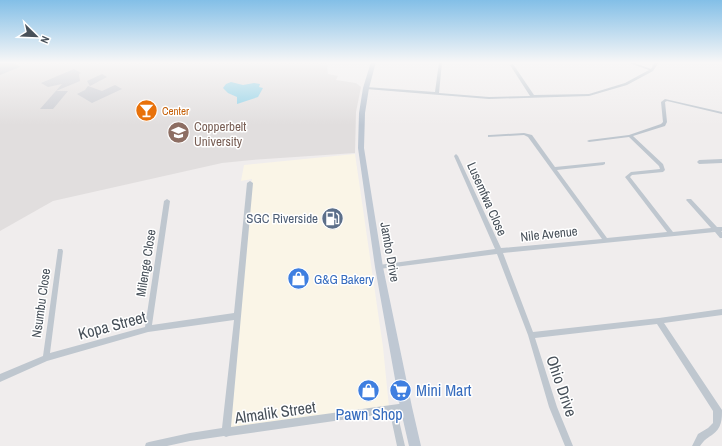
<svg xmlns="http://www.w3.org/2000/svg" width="722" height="446" font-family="'Archivo Narrow',sans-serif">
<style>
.commercial{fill:#faf5e7}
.education{fill:#e1dede}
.water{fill:#8dd0e6}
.building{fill:#caccd2}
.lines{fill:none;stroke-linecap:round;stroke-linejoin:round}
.street{fill:#bfc7cf;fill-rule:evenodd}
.secondary{fill:#bfc8d3;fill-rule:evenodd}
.labels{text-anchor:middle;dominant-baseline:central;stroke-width:3;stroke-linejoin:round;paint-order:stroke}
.far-food-label{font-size:11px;fill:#c56008;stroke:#fff;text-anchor:start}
.education-label{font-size:13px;fill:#785e54;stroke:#fff;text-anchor:start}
.street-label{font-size:13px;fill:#475059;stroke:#fff}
.service-label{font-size:13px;fill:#4e5e75;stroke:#fff;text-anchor:end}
.shop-label{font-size:13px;fill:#366cbe;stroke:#fff;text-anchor:start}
.near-street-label{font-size:16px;fill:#475059;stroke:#fff}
.near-shop-label{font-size:16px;fill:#366cbe;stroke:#fff;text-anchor:start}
</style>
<rect width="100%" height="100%" fill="#f0eded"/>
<polygon class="commercial" points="355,154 383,347 389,407 228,431 252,179 241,181 244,165"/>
<polygon class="education" points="0,62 327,62 328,74 338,76 336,80 356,83 361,87 356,112 355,153 252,160 222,163 53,201 0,231"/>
<polygon class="water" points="231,82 243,85 254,83 260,84 259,87 263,88 258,97 237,104 237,97 228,93 223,88 226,84"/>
<g class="building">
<polygon points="0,62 12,62 20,67 0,75"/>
<polygon points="74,69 81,73 79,74 80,81 56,91 68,91 53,109 40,109 62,84 48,87 41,83"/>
<polygon points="102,74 107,77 90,86 87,81"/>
<polygon points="115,85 122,89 92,103 77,94 85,90 88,86 102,91"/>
</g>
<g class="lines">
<g class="street">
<polygon points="439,62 442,63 439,93 489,97 530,96 510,65 512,64 513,64 534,95 589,94 625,83 649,70 626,62 632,62 651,69 655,62 659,62 653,71 627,85 589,96 489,99 366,89 364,88 366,87 435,92"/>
<path d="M665 99 722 112V114L667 101 665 102 667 122 665 126 633 136 663 164 665 170 663 172 632 175 630 177 673 232 711 228 687 201 686 200 687 199H691L717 227H722V231H721L722 232V238H720L715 232 503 253 533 332 659 318 722 309V315L664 323 722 410C722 419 722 428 712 435 706 439 705 439 700 446H692L698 434 708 428 713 423V411L657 324 535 338 557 407 573 446H565L549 407 528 335 497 254 379 269H377L376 267 377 265H379L495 249 454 156 456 154 458 156 501 248 602 239 528 137 524 135 488 137V135H490L524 133 532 135 555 167 605 162V164L603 165 557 170 607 238 667 232 625 177 631 172 660 169 659 166 629 137 589 142 587 141 589 140 629 135 661 124 663 122 661 102Z"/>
<polygon points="722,159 722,163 699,164 697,162 699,160"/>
<polygon points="250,181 253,183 231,427 406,403 409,404 410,407 409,410 397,412 405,446 397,446 390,413 229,436 226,437 224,436 190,441 167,446 145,446 146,443 149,442 190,433 222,428 234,320 148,332 47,361 0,382 0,374 43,356 58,249 62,249 63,251 50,353 145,327 164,201 167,199 170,201 152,325 234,313 247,183"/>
</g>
<polygon class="secondary" points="371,62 376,62 369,88 365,113 364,148 383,267 412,407 421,446 409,446 400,407 375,267 358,148 359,113 363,88"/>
</g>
<linearGradient id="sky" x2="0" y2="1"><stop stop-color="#83bfe7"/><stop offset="0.5" stop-color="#f8f7f7"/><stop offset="1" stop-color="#f8f7f7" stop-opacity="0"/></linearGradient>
<rect width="722" height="125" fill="url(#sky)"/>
<defs>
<symbol id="bar-disc" viewBox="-11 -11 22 22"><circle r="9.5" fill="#e8710a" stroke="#fff"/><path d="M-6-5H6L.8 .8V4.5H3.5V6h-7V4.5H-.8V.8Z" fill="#fff"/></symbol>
<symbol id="university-disc" viewBox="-11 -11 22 22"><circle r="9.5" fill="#8d6e63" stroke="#fff"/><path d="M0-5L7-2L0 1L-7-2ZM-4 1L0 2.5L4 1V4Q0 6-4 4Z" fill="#fff"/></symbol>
<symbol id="fuel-disc" viewBox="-11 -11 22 22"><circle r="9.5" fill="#5c6f8a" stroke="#fff"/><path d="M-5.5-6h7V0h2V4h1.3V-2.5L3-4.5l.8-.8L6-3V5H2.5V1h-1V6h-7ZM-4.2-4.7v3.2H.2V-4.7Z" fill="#fff"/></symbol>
<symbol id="shop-disc" viewBox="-11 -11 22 22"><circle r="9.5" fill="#3f7fe0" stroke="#fff"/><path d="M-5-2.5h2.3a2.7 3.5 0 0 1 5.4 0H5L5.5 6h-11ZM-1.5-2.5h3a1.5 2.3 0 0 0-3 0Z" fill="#fff"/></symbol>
<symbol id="supermarket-disc" viewBox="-11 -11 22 22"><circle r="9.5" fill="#3f7fe0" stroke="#fff"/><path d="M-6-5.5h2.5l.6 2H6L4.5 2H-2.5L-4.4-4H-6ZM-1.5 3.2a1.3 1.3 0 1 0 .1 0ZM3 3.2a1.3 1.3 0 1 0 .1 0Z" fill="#fff"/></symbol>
</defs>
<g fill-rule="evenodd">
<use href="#bar-disc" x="134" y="98" width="25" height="25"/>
<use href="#university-disc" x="166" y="120" width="25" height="25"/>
<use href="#fuel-disc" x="320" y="206" width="25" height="25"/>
<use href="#shop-disc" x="286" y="266" width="25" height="25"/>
<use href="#shop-disc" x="356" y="378" width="25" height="25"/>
<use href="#supermarket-disc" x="388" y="378" width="25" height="25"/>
</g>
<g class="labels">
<g class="far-food-label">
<text x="162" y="111">Center</text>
</g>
<g class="education-label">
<text x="194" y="126">Copperbelt<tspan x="194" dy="15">University</tspan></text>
</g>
<g class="street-label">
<text transform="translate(487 199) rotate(66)">Lusemfwa Close</text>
<text transform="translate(549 234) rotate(-6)">Nile Avenue</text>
<text transform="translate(390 252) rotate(80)">Jambo Drive</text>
<text transform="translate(146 263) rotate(-81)">Milenge Close</text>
<text transform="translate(41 303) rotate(-82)">Nsumbu Close</text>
</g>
<g class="service-label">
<text x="318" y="218">SGC Riverside</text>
</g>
<g class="shop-label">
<text x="314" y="279">G&amp;G Bakery</text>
</g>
<g class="near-street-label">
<text transform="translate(112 325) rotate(-15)">Kopa Street</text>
<text transform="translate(562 386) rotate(71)">Ohio Drive</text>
<text transform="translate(275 412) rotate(-8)">Almalik Street</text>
</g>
<g class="near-shop-label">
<text x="416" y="390">Mini Mart</text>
<text x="369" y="414" text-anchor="middle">Pawn Shop</text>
</g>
</g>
<g transform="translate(36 36) rotate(113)" stroke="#ffffff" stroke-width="3" paint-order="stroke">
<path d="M0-3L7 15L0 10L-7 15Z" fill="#475059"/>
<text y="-6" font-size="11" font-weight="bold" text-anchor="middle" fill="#475059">N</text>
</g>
</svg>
